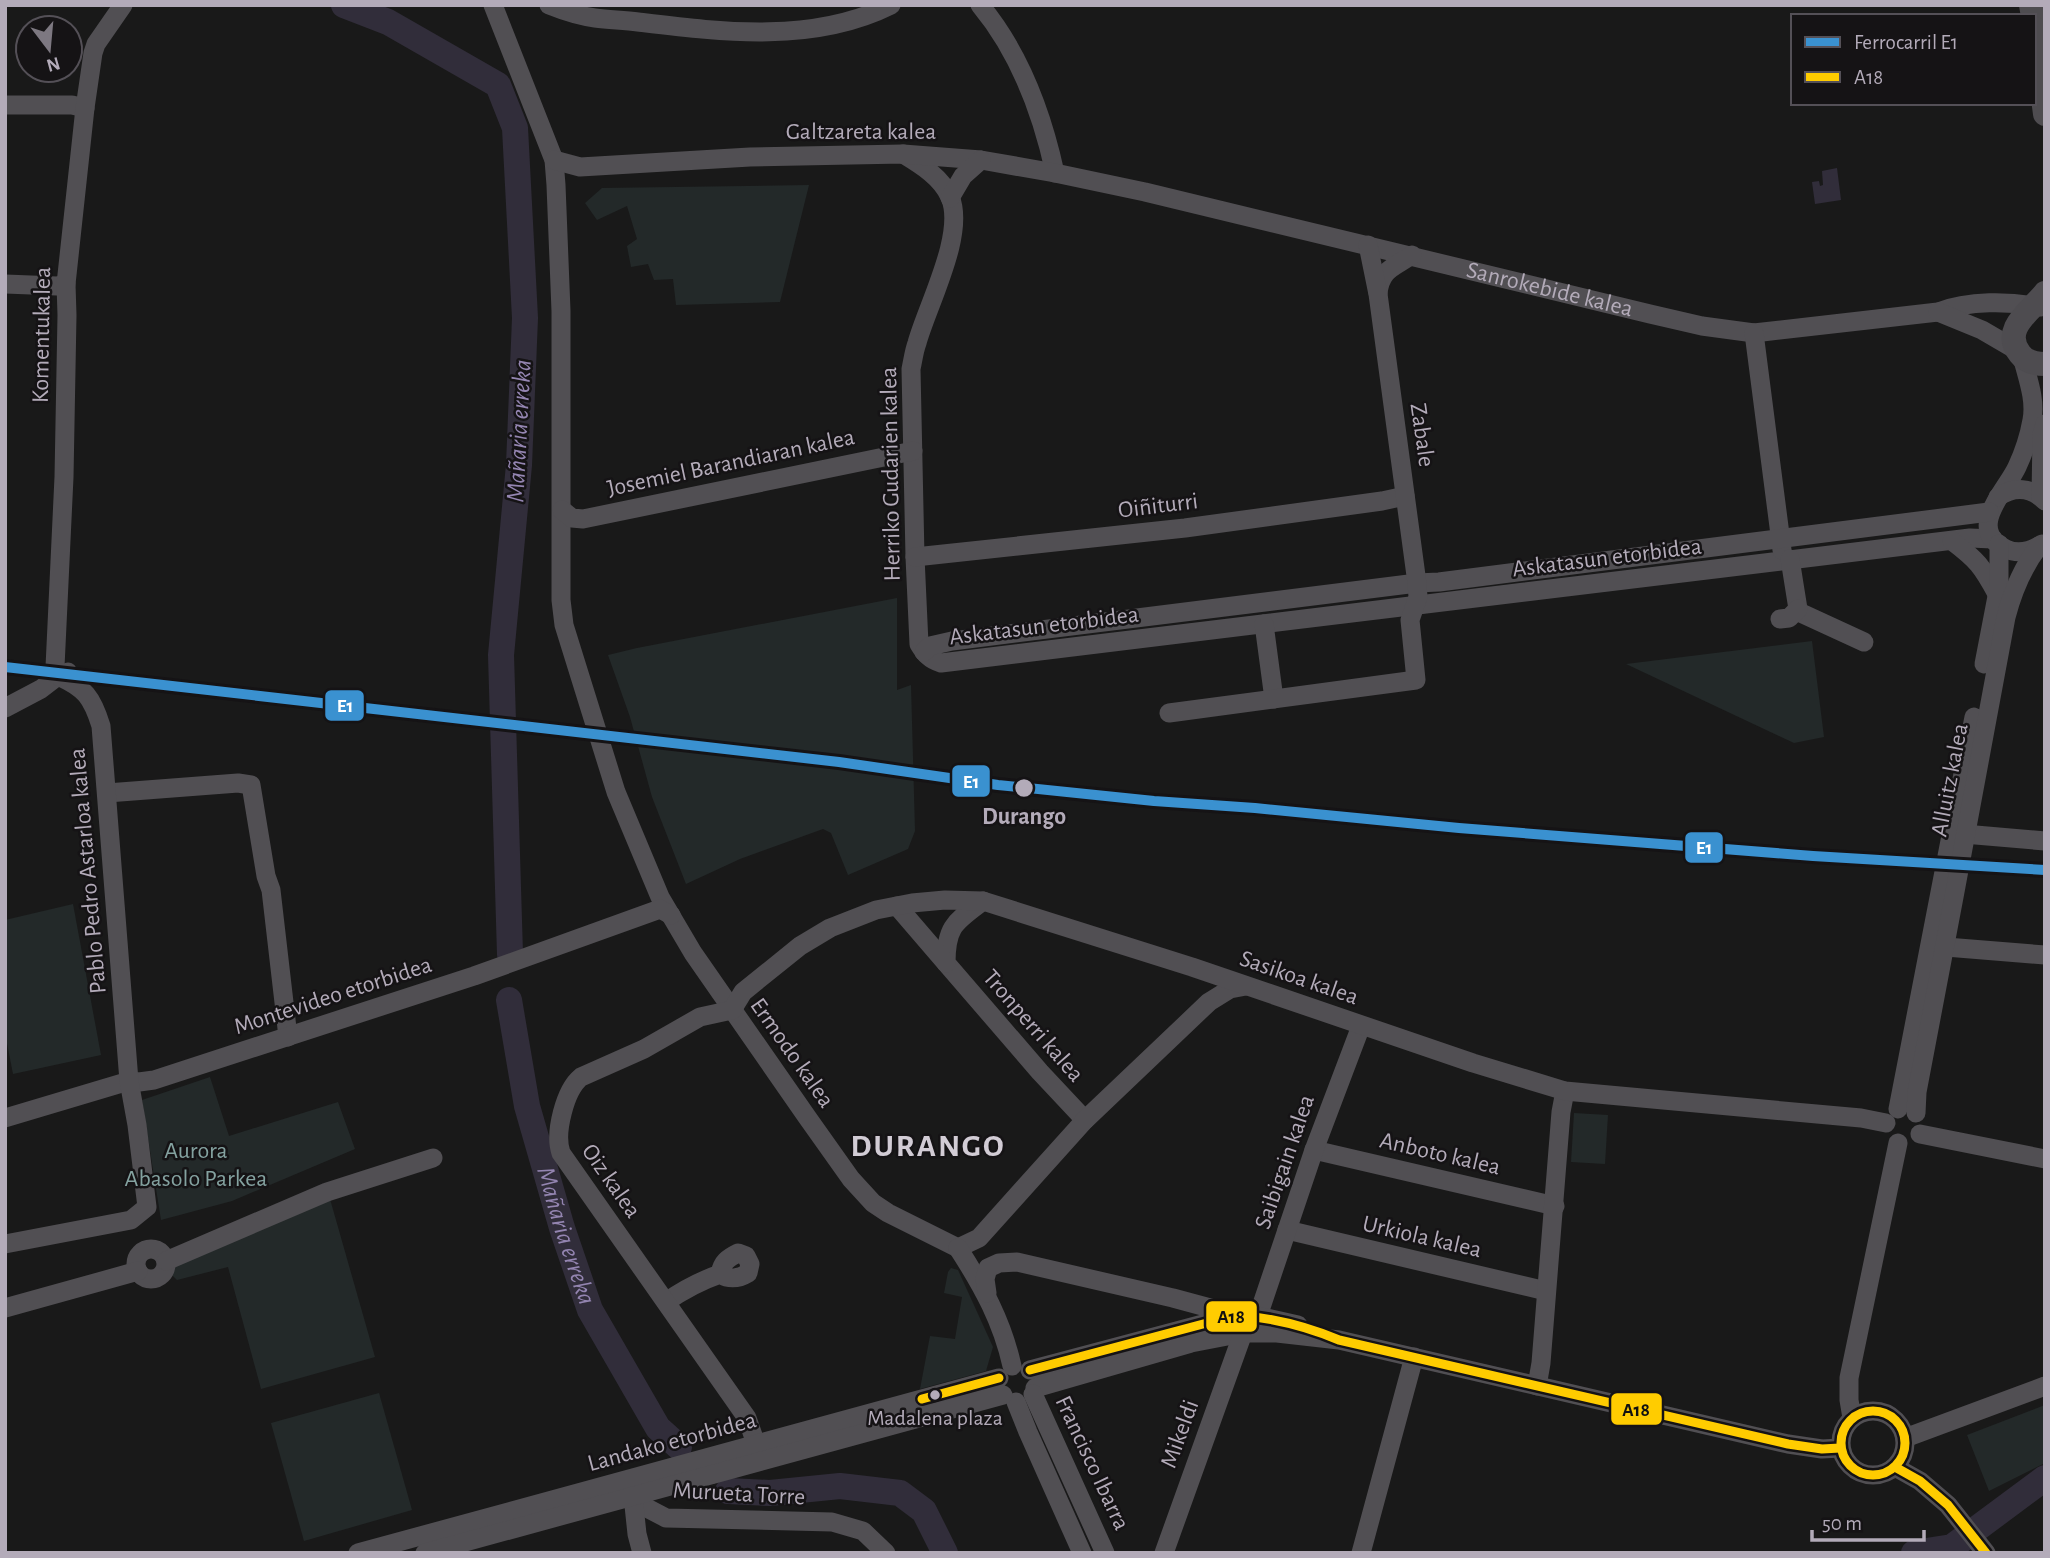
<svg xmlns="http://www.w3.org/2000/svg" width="2050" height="1558" font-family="'Alegreya Sans',sans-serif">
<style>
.green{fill:#232929}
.water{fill:#312d3a}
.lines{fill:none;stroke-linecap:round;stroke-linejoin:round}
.river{stroke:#312d3a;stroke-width:26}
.minor{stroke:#514f53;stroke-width:19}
.major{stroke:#4e4c50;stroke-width:24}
.bus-1-casing{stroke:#151315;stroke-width:14}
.bus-1{stroke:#fc0;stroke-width:9}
.rail-1-casing{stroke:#151315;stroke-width:16}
.rail-1{stroke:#3a91d0;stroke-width:10}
.stop-dot{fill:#b3abb9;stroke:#151315;stroke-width:2.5}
.labels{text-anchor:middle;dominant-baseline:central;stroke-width:5;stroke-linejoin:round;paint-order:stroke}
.bus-label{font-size:22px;fill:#b3abb9;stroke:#151315}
.street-label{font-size:24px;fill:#b3abb9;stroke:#151315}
.stop-label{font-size:24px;font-weight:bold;fill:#b3abb9;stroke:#151315}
.park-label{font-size:24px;fill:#84a2a0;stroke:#151315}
.water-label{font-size:26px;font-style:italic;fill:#9485b1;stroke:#151315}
.district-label{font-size:32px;font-weight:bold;letter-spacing:2px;fill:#d2ccd5;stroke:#151315}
.line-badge{stroke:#151315;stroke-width:2.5}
.badge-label{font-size:19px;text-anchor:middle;font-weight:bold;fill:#fff}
.pale-badge-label{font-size:19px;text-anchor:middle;font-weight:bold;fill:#111}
</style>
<rect width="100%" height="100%" fill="#191919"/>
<g class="green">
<polygon points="809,185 780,302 676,305 673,279 654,280 648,264 631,267 627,246 637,239 627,206 597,220 585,203 602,188"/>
<polygon points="897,598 897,690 911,685 915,831 908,849 848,875 831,833 823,829 740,859 686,884 652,797 630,717 608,655 637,648"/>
<polygon points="1812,641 1824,737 1794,743 1626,664"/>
<polygon points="73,904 101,1055 13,1074 5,1033 5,920"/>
<polygon points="210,1077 229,1136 338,1102 355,1149 232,1201 161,1220 142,1100"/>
<polygon points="1574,1113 1608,1115 1605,1164 1571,1162"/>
<polygon points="330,1199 375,1357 261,1389 228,1267 177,1280 172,1275 176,1262"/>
<polygon points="951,1268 958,1270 993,1347 986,1371 920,1389 930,1336 955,1339 962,1297 944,1293 948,1272"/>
<polygon points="379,1393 412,1510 304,1541 271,1423"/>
<polygon points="2045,1405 2045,1463 1989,1491 1967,1435"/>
</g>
<polygon class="water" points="1837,168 1841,200 1815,204 1812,182 1819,181 1820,186 1823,185 1822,171"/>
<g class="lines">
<g class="river">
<polyline points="344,5 388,22 498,85 515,128 525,318 519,465 501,655 510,954"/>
<path id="s1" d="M509 1000 527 1106 562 1228 590 1310 658 1428 679 1447"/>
<polyline points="728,1491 770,1493 840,1486 900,1493 924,1511 945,1553"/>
<polyline points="1914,1553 1952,1547 2045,1478"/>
</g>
<g class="minor">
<polyline points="493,5 554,160 556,185 561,311 561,600 564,625 616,792 660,897 693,953 807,1117 851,1179 873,1203 888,1213 958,1248"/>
<path d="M549 5C564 11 579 16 595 18 610 20 624 20 638 22 721 32 813 44 891 5"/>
<path d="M980 5C1020 53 1042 113 1055 173"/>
<polyline points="5,105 72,105 85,108"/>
<path d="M903 154C921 165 941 177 950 197 966 234 927 306 917 343 914 351 913 360 911 369L915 557 919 644C925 654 930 660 941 663L1970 538 1993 539"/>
<path id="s2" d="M554 160 580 167 750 157 903 154 981 160 1055 173 1145 192 1650 314 1702 326 1754 333 1938 312C1969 300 2009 301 2041 307"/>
<polyline points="950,198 963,176 981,160"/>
<polyline points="5,284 57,286 66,284"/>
<path d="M1378 293C1381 269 1393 268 1412 255"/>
<polyline points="1938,312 1982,330 2018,351"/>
<polyline points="1754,333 1782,550"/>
<path d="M2022 356C2027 377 2036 399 2032 420 2029 437 2024 452 2017 467 2006 491 1965 529 2006 549 2019 555 2031 551 2042 544"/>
<path d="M1998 497C2014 486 2031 487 2045 501"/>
<polyline points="2041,497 2042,434 2045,424"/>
<polyline points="562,510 572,518 583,519 913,451"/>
<path d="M1952 541C1977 560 1982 566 1997 594"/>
<polyline points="915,557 1185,528 1382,501 1405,496"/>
<polyline points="1790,559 1798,609 1801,613 1864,642"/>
<polyline points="1780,619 1789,618 1798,609"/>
<polyline points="1264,624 1274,699"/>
<polyline points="924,652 930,646 952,641 1417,583 1439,582 1989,512"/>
<polyline points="1984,664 1999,586 1999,544"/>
<polyline points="5,708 41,689 58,676 68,672"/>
<polyline points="1169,713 1416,680 1410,620 1418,597 1417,583 1378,294 1368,245"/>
<polyline points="107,793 238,783 251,785 266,876 271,890 288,1037"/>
<polyline points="1964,834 2045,841"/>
<path d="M983 901C955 922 946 926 946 963L1040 1072 1085 1120"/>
<polyline points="897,906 946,963"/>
<polyline points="1946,947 2045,955"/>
<polyline points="1898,1109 1974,717"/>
<path d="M1916 1113 1917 1092C1948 934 1976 775 2006 617 2013 590 2022 568 2039 546"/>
<polyline points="5,1118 129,1081 139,1082 154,1080 474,976 660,909 671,915"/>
<polyline points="1920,1134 2045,1159"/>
<polyline points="1314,1150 1555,1206"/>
<polyline points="1287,1230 1546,1291"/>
<path d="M5 1244 131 1220 147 1207 137 1125 129 1081 101 726C92 697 85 688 58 676L55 667 64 477 67 315 66 284 85 108 93 53 96 44 123 5"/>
<polyline points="958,1248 979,1238 1085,1120 1209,1002 1230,989 1246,986"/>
<path d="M958 1248C983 1287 1002 1321 1012 1366"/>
<circle cx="151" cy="1264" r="15"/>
<polyline points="166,1261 327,1192 433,1158"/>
<polyline points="987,1293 985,1279 988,1268 999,1263 1017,1262 1173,1298 1236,1315"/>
<path d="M666 1302C683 1290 700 1281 720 1274 730 1280 738 1279 748 1273L750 1264 746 1256 738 1253C728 1258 722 1262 720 1274"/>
<polyline points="5,1308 138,1271"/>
<polyline points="1258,1316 1314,1150 1361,1026"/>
<polyline points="1030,1370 1237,1315 1258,1316 1298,1325"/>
<polyline points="1537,1386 1541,1363 1561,1112 1565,1091"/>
<polyline points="1035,1388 1191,1343 1243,1333 1277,1333 1339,1340 1788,1444 1822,1449 1840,1448"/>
<polyline points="1033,1394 1105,1553"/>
<polyline points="1016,1402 1028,1432 1082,1553"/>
<circle cx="1873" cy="1443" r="32"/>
<polyline points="1852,1418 1849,1400 1849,1378 1898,1143"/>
<polyline points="1905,1438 2045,1386"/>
<polyline points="1895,1467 1920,1481 1948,1505 1986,1553"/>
<path d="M713 1474 717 1468 747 1458 756 1444 747 1418 561 1153C554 1133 565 1090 581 1077L644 1049 700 1017 732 1010 743 992 800 946 830 928 876 910 912 903 945 900 983 901 1192 967 1473 1063 1565 1091 1861 1118 1886 1123"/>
<polyline points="634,1489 633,1496 645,1507 666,1518 832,1522 863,1531 886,1553"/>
<polyline points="633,1496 637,1534 642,1553"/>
<polyline points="358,1553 999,1378"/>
<polyline points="425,1553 1003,1395"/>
<polyline points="1164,1553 1243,1333"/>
<polyline points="1361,1553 1414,1357"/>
</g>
<g class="major">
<polyline points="2031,5 2033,16"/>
<polyline points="2034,28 2045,114"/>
<path d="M2045 293C2032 310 2000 329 2020 354 2026 362 2035 364 2045 364"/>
</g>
<defs>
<g id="bus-1">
<path d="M1030 1370 1237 1315C1273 1318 1306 1326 1339 1340L1788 1444 1822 1449 1840 1448"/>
<polyline points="922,1399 999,1378"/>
<circle cx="1873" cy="1443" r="32"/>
<polyline points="1895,1467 1920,1481 1948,1505 1986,1553"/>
</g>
</defs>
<use href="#bus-1" class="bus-1-casing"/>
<use href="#bus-1" class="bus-1"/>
<defs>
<polyline id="rail-1" points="5,667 839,762 998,785 1154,801 1255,808 1459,828 1813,856 2045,870"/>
</defs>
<use href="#rail-1" class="rail-1-casing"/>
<use href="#rail-1" class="rail-1"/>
</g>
<g class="stop-dot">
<circle cx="1024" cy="788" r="10"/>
<circle cx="935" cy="1395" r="6"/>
</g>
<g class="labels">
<g class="bus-label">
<text x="935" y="1418">Madalena plaza</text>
</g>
<g class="street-label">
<text x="861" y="132">Galtzareta kalea</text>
<text stroke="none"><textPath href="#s2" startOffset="1012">Sanrokebide kalea</textPath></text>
<text transform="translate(42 335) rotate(-89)">Komentukalea</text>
<text transform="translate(1422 435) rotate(82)">Zabale</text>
<text transform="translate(731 463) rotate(-12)">Josemiel Barandiaran kalea</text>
<text transform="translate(891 474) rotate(-91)">Herriko Gudarien kalea</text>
<text transform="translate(1158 506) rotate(-7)">Oiñiturri</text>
<text transform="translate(1607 558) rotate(-7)">Askatasun etorbidea</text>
<text transform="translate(1044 626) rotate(-7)">Askatasun etorbidea</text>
<text transform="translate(1950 780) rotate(-79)">Alluitz kalea</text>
<text transform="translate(88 871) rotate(-95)">Pablo Pedro Astarloa kalea</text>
<text transform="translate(1299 978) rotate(19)">Sasikoa kalea</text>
<text transform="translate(333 996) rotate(-18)">Montevideo etorbidea</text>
<text transform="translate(1033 1026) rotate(49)">Tronperri kalea</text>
<text transform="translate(792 1053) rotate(55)">Ermodo kalea</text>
<text transform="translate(1440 1154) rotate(13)">Anboto kalea</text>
<text transform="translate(1285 1162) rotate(-71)">Saibigain kalea</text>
<text transform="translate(611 1181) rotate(55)">Oiz kalea</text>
<text transform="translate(1422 1237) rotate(13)">Urkiola kalea</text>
<text transform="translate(1180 1434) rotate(-70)">Mikeldi</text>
<text transform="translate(672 1442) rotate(-15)">Landako etorbidea</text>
<text transform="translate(1092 1463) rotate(65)">Francisco Ibarra</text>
<text transform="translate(739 1494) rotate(3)">Murueta Torre</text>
</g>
<g class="stop-label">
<text x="1024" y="817">Durango</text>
</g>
<g class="park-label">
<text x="196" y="1151">Aurora<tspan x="196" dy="28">Abasolo Parkea</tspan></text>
</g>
<g class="water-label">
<text transform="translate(519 431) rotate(-87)">Mañaria erreka</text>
<text stroke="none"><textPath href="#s1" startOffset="243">Mañaria erreka</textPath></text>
</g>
<g class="district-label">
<text x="928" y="1146">DURANGO</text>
</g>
</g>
<g class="line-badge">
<rect x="324" y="689" width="41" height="33" rx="7" fill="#3a91d0"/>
<rect x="951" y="764" width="40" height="34" rx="7" fill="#3a91d0"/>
<rect x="1684" y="831" width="40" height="33" rx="7" fill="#3a91d0"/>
<rect x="1205" y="1300" width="53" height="33" rx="7" fill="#fc0"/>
<rect x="1610" y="1392" width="53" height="34" rx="7" fill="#fc0"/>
</g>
<g class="badge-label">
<text x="345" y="712">E1</text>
<text x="971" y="788">E1</text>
<text x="1704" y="854">E1</text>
</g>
<g class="pale-badge-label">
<text x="1231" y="1323">A18</text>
<text x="1636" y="1416">A18</text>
</g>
<rect width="2050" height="1558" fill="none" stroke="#b3abb9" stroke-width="14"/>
<rect x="1791" y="14" width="245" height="91" fill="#151315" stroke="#545057" stroke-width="2"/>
<rect x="1805" y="37" width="35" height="10" fill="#3a91d0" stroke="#545057" stroke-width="2"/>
<text x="1854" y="49" font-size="21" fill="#b3abb9">Ferrocarril E1</text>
<rect x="1805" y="72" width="35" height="10" fill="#ffcc00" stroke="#545057" stroke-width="2"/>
<text x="1854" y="84" font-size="21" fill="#b3abb9">A18</text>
<g transform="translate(49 49) rotate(164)"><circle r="33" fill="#151315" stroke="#545057" stroke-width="2"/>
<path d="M0-5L12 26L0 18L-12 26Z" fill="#7d7881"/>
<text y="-10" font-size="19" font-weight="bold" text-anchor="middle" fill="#b3abb9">N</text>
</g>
<path d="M1812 1530v10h112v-10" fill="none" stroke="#b3abb9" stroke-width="3.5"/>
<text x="1822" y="1530" font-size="21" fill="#b3abb9" stroke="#151315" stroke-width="5" paint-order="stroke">50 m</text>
</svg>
